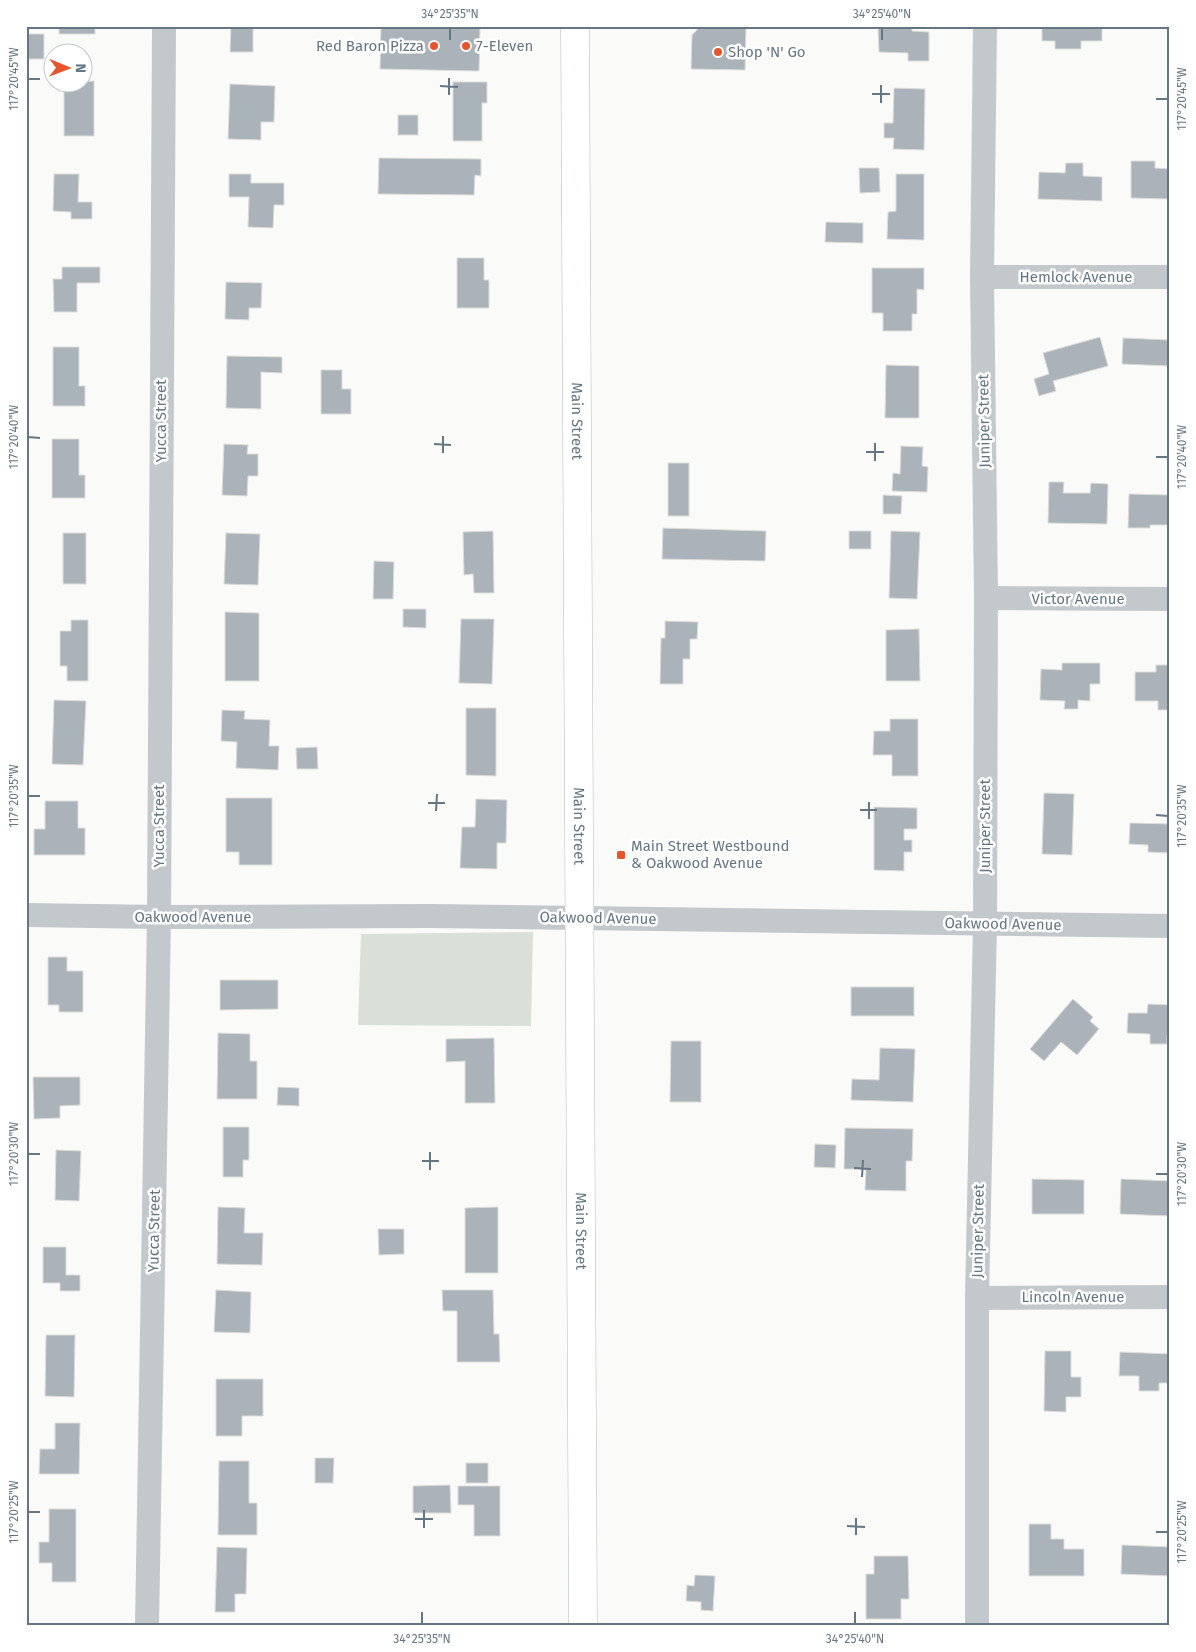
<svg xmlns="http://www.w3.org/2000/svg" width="1196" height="1652" font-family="'Fira Sans',sans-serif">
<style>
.green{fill:#dadfd7}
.building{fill:#aab3b9;stroke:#dcdcda}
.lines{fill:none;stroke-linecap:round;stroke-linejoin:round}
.major-casing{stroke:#b5babe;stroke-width:29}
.minor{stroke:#c3c8cc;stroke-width:24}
.major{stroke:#fff;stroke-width:28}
.ticks{fill:none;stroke:#657683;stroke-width:2}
.poi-dot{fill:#e4572e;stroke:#fff;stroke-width:2}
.labels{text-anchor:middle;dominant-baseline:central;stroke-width:5;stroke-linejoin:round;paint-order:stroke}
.poi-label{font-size:15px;fill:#657683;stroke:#fff;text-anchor:start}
.street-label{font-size:15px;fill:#657683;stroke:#fff}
.neatline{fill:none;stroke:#657683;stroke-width:2}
.ticks-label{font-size:12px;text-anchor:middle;fill:#657683}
</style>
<rect width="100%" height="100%" fill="#fafaf8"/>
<polygon class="green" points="533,932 531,1026 358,1025 361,934"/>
<g class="building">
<rect x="59" y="26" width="36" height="8"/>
<polygon points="231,26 253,26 253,52 230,52"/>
<polygon points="381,26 480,26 479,71 380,69"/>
<polygon points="701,26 746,26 745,70 691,69 692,35"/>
<polygon points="878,26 912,26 912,31 929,32 929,61 908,61 908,53 879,52"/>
<polygon points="1042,26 1102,26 1102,41 1081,41 1081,49 1055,49 1055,41 1042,41"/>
<rect x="26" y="34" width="18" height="25"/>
<polygon points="94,81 94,136 64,136 64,82"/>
<polygon points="453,82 487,82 487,103 482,103 482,141 453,141"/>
<polygon points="230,84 275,86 274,122 261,122 261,140 228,139"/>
<polygon points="894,88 925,89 924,150 893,149 894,138 884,138 884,123 893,123"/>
<rect x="398" y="115" width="20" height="20"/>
<polygon points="379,158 481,159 481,176 475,175 474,195 378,194"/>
<polygon points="1131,161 1155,161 1155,168 1170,169 1170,199 1131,198"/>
<polygon points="1066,163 1083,163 1083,176 1102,177 1102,201 1038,199 1039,172 1065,173"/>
<polygon points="859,168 879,168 880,192 860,193"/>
<polygon points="54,174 79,174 78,202 92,202 92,219 71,219 71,212 53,211"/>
<polygon points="229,174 251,174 251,183 284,183 284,205 274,205 273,228 248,227 249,197 229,197"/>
<polygon points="896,174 924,174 924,240 887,239 888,212 896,211"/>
<polygon points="826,222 863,223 863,243 825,242"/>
<polygon points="457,258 484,258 484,280 489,280 489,308 457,308"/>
<polygon points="62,267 100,267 100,283 77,283 77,312 54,312 53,279 62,279"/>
<polygon points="872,268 924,268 924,290 917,289 917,314 912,314 912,331 883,331 883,313 872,313"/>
<polygon points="226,282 262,283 261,308 249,308 249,320 225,319"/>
<polygon points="1100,337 1108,366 1053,381 1056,391 1039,396 1034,379 1049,374 1043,353"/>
<polygon points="1123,338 1170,340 1170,366 1122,364"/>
<polygon points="53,347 79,347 79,386 85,386 85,406 53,406"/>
<polygon points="227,356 282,357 282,373 261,372 261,409 226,408"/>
<polygon points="886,365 919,366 919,418 885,418"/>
<polygon points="321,370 342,370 342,389 351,389 351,414 321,414"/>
<polygon points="52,439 79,439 79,475 85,475 85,498 52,498"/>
<polygon points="224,444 248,445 247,454 258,454 258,476 248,476 247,496 222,495"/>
<polygon points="901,446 923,447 922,466 928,467 927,492 892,491 893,473 900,474"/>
<rect x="668" y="463" width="21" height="53"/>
<polygon points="1049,482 1064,482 1063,493 1090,493 1091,483 1108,484 1107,524 1048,523"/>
<polygon points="1129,494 1168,495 1170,525 1150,525 1150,528 1128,528"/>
<polygon points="883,495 902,496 901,514 883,514"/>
<polygon points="663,528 766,531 765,561 662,559"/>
<polygon points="493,531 494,593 474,593 473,574 464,575 463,532"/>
<rect x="849" y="531" width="22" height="18"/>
<polygon points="891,531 920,532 917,599 889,598"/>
<rect x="63" y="533" width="23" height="51"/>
<polygon points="226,533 260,534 258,585 224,584"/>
<polygon points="374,561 394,562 393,599 373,599"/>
<polygon points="403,609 426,609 426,628 403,627"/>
<polygon points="225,612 259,613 259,681 225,681"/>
<polygon points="461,619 494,619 492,684 459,683"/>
<polygon points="71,620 88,620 88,681 67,681 67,666 60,666 60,631 71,631"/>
<polygon points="665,621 698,622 697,639 690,639 690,659 683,659 683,684 660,684 661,638 665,638"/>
<polygon points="919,629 920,681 886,681 886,630"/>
<polygon points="1062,663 1100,663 1100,684 1090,684 1090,701 1078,700 1078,709 1064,709 1065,701 1040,700 1041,669 1062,670"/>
<polygon points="1156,665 1170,665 1170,710 1158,710 1158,701 1135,701 1135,672 1156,672"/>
<polygon points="54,700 86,701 83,765 52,764"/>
<polygon points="466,708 496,708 496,776 466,775"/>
<polygon points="222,710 245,711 244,719 270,720 269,746 279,746 278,770 236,768 237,742 221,741"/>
<polygon points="890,719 918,719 918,776 892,776 892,755 873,755 874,731 890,731"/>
<polygon points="317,747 318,769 297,769 296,748"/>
<polygon points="1044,793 1074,794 1072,855 1042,854"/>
<polygon points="226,798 272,798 272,865 239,865 239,852 226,852"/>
<polygon points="476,799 507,800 506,843 497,843 497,869 460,868 462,827 475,827"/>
<polygon points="45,801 78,801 78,828 85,828 85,855 34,855 34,829 45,829"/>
<polygon points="874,807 917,808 917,829 904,829 904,840 912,840 912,852 904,852 904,871 874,870"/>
<polygon points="1130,823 1170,824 1170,853 1148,852 1148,845 1129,844"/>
<polygon points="48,957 67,957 67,971 83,971 83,1012 59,1012 59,1005 48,1005"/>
<polygon points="220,980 278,980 278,1009 220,1010"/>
<rect x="851" y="987" width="63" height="29"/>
<polygon points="1073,999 1093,1017 1090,1021 1099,1029 1077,1055 1061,1042 1044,1061 1030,1049"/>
<polygon points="1148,1004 1170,1005 1170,1035 1167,1035 1167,1044 1150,1044 1150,1034 1127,1033 1128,1013 1147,1013"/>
<polygon points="218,1033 250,1034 250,1061 257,1061 257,1099 217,1099"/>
<polygon points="494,1038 495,1103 465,1103 465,1061 446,1062 446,1039"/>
<polygon points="671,1041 701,1041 701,1102 670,1102"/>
<polygon points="880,1048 915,1049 913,1102 851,1100 852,1079 879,1080"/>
<polygon points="33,1077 80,1077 80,1105 60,1106 60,1118 34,1119"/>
<polygon points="278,1087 299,1088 299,1106 277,1105"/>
<polygon points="223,1127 249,1127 249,1160 243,1160 243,1177 223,1177"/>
<polygon points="845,1128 913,1129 912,1161 906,1161 906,1191 865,1190 866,1169 844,1169"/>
<polygon points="815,1144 836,1145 835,1168 814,1167"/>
<polygon points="56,1150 81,1151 79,1201 55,1200"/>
<polygon points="1032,1179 1084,1180 1084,1214 1032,1214"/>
<polygon points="1121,1179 1170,1181 1170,1216 1120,1214"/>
<polygon points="218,1207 245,1208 244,1233 263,1233 262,1265 217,1264"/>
<polygon points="498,1207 498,1273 465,1273 465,1208"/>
<polygon points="378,1229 404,1229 404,1254 379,1255"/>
<polygon points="43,1247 66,1247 66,1275 80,1275 80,1291 60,1291 60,1283 43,1283"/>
<polygon points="216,1290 251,1292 250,1333 214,1332"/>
<polygon points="442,1290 493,1290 494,1334 499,1334 500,1362 457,1362 457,1311 443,1311"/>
<polygon points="46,1335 75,1335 74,1397 45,1396"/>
<polygon points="1045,1351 1071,1351 1071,1377 1081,1377 1081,1397 1066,1397 1066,1412 1044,1411"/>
<polygon points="1120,1352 1170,1354 1170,1383 1159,1383 1159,1391 1139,1391 1139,1376 1119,1376"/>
<polygon points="216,1379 263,1379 263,1416 242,1416 242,1436 216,1436"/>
<polygon points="55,1423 80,1423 79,1474 39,1474 40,1449 55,1449"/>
<polygon points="315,1458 334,1458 333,1483 315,1483"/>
<polygon points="219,1461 249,1461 249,1503 257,1503 257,1535 218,1535"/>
<rect x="466" y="1463" width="22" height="20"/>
<polygon points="450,1485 451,1513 413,1513 413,1486"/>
<polygon points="458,1486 500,1486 500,1536 474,1536 474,1505 458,1505"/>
<polygon points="49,1509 76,1509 76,1582 52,1582 52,1563 39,1563 39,1542 49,1542"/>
<polygon points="1029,1524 1051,1524 1051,1539 1064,1539 1064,1549 1084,1549 1084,1576 1029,1576"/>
<polygon points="1122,1545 1170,1547 1170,1576 1121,1574"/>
<polygon points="217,1547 247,1548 246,1594 235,1594 235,1612 215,1612"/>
<polygon points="874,1556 908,1556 909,1599 901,1599 901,1619 866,1619 866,1574 874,1574"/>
<polygon points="695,1575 715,1576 713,1611 701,1610 701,1602 686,1601 687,1585 694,1586"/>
</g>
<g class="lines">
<defs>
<g id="major">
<path id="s1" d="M575 26 583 1626"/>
</g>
</defs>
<use href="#major" class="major-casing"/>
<g class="minor">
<polyline points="982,277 1170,277"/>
<polyline points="986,598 1170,599"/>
<polyline points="26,915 159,917 429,916 1170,926"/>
<polyline points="977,1298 1170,1297"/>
<polyline points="147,1626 159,917 164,26"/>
<polyline points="977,1626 977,1298 985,924 986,598 982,277 985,26"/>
</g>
<use href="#major" class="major"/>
</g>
<path class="ticks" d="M450 40V28M882 40V28M28 79H40M440 86 458 87M872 94H890M449 95V78M1156 99H1168M881 103V85M28 437 40 438M434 444 451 445M866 452H884M443 453V436M1156 457H1168M875 461V443M28 796H40M428 803H445M860 810H877M436 811 437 794M1156 815 1168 816M869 819V802M28 1154H40M422 1161H439M854 1168 871 1169M430 1170V1152M1156 1174H1168M862 1177 863 1160M28 1512H40M415 1519H433M847 1526 865 1527M424 1528V1510M1156 1532H1168M856 1535V1518M422 1624V1612M855 1624V1612"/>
<g class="poi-dot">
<circle cx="434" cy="46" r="5"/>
<circle cx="466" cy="46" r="5"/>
<circle cx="718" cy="52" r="5"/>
<rect x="616" y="850" width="10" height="10" rx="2.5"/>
</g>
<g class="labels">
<g class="poi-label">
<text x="424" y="46" text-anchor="end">Red Baron Pizza</text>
<text x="476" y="46">7-Eleven</text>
<text x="728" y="52">Shop 'N' Go</text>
<text x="631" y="846">Main Street Westbound<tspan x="631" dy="17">&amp; Oakwood Avenue</tspan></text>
</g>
<g class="street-label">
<text x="1076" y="277">Hemlock Avenue</text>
<text transform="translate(161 421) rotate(-90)">Yucca Street</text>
<text stroke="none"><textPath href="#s1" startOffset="395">Main Street</textPath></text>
<text transform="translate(984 421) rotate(-91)">Juniper Street</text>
<text x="1078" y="599">Victor Avenue</text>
<text transform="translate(159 826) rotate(-90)">Yucca Street</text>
<text stroke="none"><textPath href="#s1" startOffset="800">Main Street</textPath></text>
<text transform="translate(985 826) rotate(-90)">Juniper Street</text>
<text x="193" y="917">Oakwood Avenue</text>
<text transform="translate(598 918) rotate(1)">Oakwood Avenue</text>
<text transform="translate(1003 924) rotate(1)">Oakwood Avenue</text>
<text transform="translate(154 1231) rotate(-89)">Yucca Street</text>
<text stroke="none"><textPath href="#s1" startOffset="1205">Main Street</textPath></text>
<text transform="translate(978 1231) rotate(-89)">Juniper Street</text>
<text x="1073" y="1297">Lincoln Avenue</text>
</g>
</g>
<rect width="1196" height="1652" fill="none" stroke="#ffffff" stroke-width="55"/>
<g transform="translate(68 68) rotate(91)"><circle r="24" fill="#ffffff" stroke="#c1c8cd"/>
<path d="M0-4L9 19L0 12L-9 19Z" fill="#e4572e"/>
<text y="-8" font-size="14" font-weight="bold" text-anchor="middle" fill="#657683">N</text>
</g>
<rect x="28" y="28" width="1140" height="1596" class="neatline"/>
<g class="ticks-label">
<text x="450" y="18">34°25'35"N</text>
<text x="882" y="18">34°25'40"N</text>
<text transform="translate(14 79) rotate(-90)" y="4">117°20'45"W</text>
<text transform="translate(1182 99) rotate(-90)" y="4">117°20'45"W</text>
<text transform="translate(14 437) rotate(-90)" y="4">117°20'40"W</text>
<text transform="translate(1182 457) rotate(-90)" y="4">117°20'40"W</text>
<text transform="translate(14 796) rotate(-90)" y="4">117°20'35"W</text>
<text transform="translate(1182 816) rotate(-90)" y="4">117°20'35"W</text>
<text transform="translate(14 1154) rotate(-90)" y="4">117°20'30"W</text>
<text transform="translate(1182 1174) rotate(-90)" y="4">117°20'30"W</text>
<text transform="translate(14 1512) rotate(-90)" y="4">117°20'25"W</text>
<text transform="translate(1182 1532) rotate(-90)" y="4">117°20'25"W</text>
<text x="422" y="1643">34°25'35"N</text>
<text x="855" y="1643">34°25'40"N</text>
</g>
</svg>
